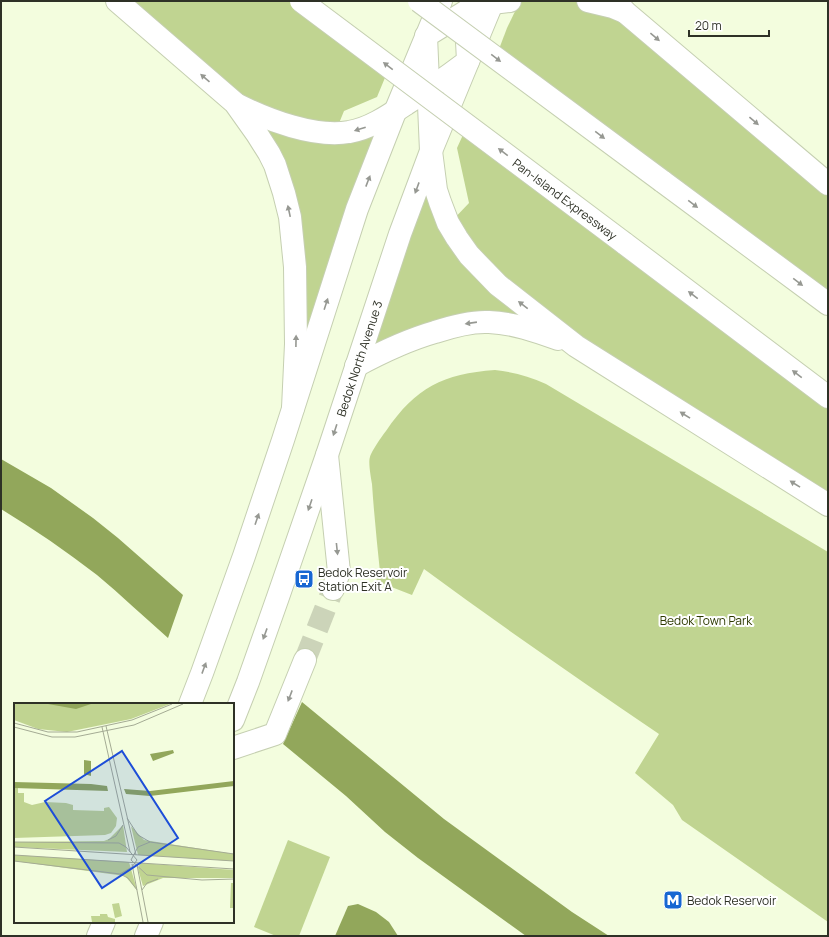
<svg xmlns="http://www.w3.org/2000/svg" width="829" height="937" font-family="Manrope,sans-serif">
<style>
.green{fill:#c0d491}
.water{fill:#92a75b}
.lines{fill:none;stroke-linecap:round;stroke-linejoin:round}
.minor-tunnel{stroke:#ccd4b9;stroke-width:22;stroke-dasharray:22 11;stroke-linecap:butt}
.minor-casing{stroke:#c5cfb1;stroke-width:24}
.major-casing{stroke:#c5cfb1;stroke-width:24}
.highway-casing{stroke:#c5cfb1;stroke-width:24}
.minor{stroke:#fff;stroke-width:22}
.major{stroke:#fff;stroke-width:22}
.highway{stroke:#fff;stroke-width:22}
.highway-bridge-casing{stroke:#c5cfb1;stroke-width:24;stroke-linecap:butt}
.highway-bridge{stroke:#fff;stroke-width:22}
.oneway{fill:#969892}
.labels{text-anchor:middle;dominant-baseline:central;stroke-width:4;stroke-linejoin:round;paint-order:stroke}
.street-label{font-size:12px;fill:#2e3126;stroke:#fff}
.poi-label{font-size:12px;fill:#2e3126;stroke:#fff;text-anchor:start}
.park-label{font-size:12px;fill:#2e3a00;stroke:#fff}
.inset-road{fill:none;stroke:#a4ab94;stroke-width:1}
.view{fill:#1d4ed8;fill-opacity:0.15;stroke:#1d4ed8;stroke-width:2}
.inset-edge{fill:none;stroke:#2e3126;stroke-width:2}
</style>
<rect width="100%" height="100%" fill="#f3fdde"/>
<g class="green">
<polygon points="115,1 299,1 389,68 377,97 344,111 335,133 392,115 294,401 286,194 239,108"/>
<polygon points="520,1 582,1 601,6 828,185 828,304 496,57 507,28"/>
<polygon points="467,126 828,396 828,504 574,345 501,322 356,366 431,152 449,224 469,203 457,148"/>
<path d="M495 370C513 372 529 376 546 384L828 552V922L682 820 673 805 635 773 659 734C580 680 501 626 424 569L412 595 376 581 380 572C377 543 374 514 372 484 371 478 368 462 370 457 371 452 382 436 386 431 416 387 443 374 495 370Z"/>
<polygon points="288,840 330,857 299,936 276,936 254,927"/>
</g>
<g class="water">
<path d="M1 459 51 488 93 518 118 538 183 595 168 638C144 617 121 595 97 575 66 551 34 529 1 509Z"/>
<polygon points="302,702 444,819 572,912 609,936 526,936 418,858 385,832 346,796 283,744"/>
<polygon points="358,904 376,912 389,922 398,936 335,936 348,906"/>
</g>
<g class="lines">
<polyline class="minor-tunnel" points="305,660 333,589"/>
<defs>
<g id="minor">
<polyline points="327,455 339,572 333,589"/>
<polyline points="233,748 275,734 305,660"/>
</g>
<g id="major">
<polyline points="190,704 202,673 244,556 283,440 357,209 395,112 441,1"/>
<path id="s1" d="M233 720 248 682 278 597 327 455 400 234 431 151 493 1"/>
<polyline points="98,936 104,922"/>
<polyline points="146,936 152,922"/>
</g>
<g id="highway">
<polyline points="117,1 235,103 257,134 269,153 275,165 284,193 290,217 295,267 296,344 293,408"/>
<polyline points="510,1 492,3 465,12 426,36 431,151 436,190 440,202 448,223 457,238 469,255 498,285 576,346 828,505"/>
<polyline points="588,1 613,7 625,12"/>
<polyline points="616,1 625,12 828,184"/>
<path d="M238 105C268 120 315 138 349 132 369 129 388 116 406 104 427 91 448 76 468 61L466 22"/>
<polyline points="662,181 828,304"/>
<polyline points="624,243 828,397"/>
<path d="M356 366C382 352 407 340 435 332 453 326 471 321 489 322 513 323 536 331 558 339"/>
</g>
</defs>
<use href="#minor" class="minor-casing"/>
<use href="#major" class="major-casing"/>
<use href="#highway" class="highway-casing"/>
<use href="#minor" class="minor"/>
<use href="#major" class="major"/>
<use href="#highway" class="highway"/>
<defs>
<g id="highway-bridge">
<path id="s2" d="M301 1 624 243"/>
<polyline points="419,1 662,181"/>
</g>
</defs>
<use href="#highway-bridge" class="highway-bridge-casing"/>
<use href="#highway-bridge" class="highway-bridge"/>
</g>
<defs><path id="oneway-solid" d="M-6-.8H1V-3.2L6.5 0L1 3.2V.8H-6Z"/></defs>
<g class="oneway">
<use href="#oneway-solid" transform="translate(655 37) rotate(40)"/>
<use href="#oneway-solid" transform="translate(496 58) rotate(37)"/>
<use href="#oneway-solid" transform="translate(388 66) rotate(-143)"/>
<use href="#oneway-solid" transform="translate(205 78) rotate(-139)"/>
<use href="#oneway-solid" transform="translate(754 121) rotate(40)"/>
<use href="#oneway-solid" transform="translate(360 129) rotate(162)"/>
<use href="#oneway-solid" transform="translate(600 135) rotate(37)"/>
<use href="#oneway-solid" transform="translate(503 152) rotate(-143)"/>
<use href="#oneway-solid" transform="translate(368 181) rotate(-69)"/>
<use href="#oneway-solid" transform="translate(417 188) rotate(110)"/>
<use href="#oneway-solid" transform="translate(693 204) rotate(37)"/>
<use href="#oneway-solid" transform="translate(289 211) rotate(-102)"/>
<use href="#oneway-solid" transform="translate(798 282) rotate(37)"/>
<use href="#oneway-solid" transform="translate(693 295) rotate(-143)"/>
<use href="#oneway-solid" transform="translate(326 304) rotate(-72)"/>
<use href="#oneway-solid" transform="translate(523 305) rotate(-142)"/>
<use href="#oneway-solid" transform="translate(471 323) rotate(172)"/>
<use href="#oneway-solid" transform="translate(296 341) rotate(-89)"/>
<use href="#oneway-solid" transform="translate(797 374) rotate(-143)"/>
<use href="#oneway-solid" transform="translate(685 415) rotate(-148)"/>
<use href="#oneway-solid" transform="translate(335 430) rotate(108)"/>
<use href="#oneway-solid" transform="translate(795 484) rotate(-148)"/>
<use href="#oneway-solid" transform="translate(310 505) rotate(109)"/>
<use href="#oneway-solid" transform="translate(257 519) rotate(-71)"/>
<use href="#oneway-solid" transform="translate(337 549) rotate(84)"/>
<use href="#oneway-solid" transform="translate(265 634) rotate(110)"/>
<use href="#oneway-solid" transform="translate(204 668) rotate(-70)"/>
<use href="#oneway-solid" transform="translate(290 696) rotate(111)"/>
</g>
<defs>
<symbol id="bus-square" viewBox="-11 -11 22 22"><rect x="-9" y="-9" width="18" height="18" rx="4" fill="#1867d2" stroke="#fff"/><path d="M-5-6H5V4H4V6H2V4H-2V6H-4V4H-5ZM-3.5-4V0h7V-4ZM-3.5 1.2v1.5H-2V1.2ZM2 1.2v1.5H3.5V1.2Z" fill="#fff"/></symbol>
<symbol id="metro-square" viewBox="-11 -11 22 22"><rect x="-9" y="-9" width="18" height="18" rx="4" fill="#1867d2" stroke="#fff"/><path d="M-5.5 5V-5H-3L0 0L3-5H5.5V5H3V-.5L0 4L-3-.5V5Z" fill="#fff"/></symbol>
</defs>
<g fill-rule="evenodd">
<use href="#bus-square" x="293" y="568" width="22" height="22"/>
<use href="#metro-square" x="662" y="889" width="22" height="22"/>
</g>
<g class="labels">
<g class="street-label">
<text stroke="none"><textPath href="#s2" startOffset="330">Pan-Island Expressway</textPath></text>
<text stroke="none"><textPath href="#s1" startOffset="383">Bedok North Avenue 3</textPath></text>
</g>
<g class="poi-label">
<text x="318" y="572">Bedok Reservoir<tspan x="318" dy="14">Station Exit A</tspan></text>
<text x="687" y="900">Bedok Reservoir</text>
</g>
<g class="park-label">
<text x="706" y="620">Bedok Town Park</text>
</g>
</g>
<g transform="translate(14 703)">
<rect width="220" height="220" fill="#f3fdde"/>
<path d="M0 1H156L117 16 53 29 24 26 0 17ZM0 85H4V90H10V99L18 102 31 99 52 100 59 102V107L90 108V105L95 104 103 115 102 123 97 130 91 132 0 135ZM109 122 113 149 0 144V139L90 138 95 136ZM117 123 130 137 220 151V158L124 152ZM0 152 115 159 123 187 111 173 0 158ZM126 160 220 167V175H149L129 183 124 166ZM217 180H220V205H216ZM105 200 108 213 101 215 98 201ZM86 211H93L94 214 101 216V219H78L77 213H86Z" fill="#c0d491"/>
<path d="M34 1H77L62 6ZM159 47 160 50 139 58 136 51ZM70 57 77 58V73L70 71ZM220 78V83L136 93 112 91 110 86 136 88ZM0 79 77 81 93 83 94 88 0 85Z" fill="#92a75b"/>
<path class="inset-road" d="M0 20 34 29H63L118 17 158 1M92 23 122 152M0 24 38 34H61L120 22 169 1M88 24 116 149M113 115 124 132 136 139 220 151M94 137 102 133 109 122M0 139 105 140 112 144 123 157 118 164 106 171M136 139 124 144 117 157 133 172 188 177 220 176M0 144 220 158M0 152 220 166M0 158 106 171 114 175 123 187M118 161 129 219M123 162 134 219M128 187 133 180 144 176"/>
<path class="view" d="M108 48 164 135 88 185 31 98Z"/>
<rect width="220" height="220" class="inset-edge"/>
</g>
<rect width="829" height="937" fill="none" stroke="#2e3126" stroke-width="4"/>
<path d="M689 30v6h80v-6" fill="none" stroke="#2e3126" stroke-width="2"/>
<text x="695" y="30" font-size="12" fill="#2e3126" stroke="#ffffff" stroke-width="3" paint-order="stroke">20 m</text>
</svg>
